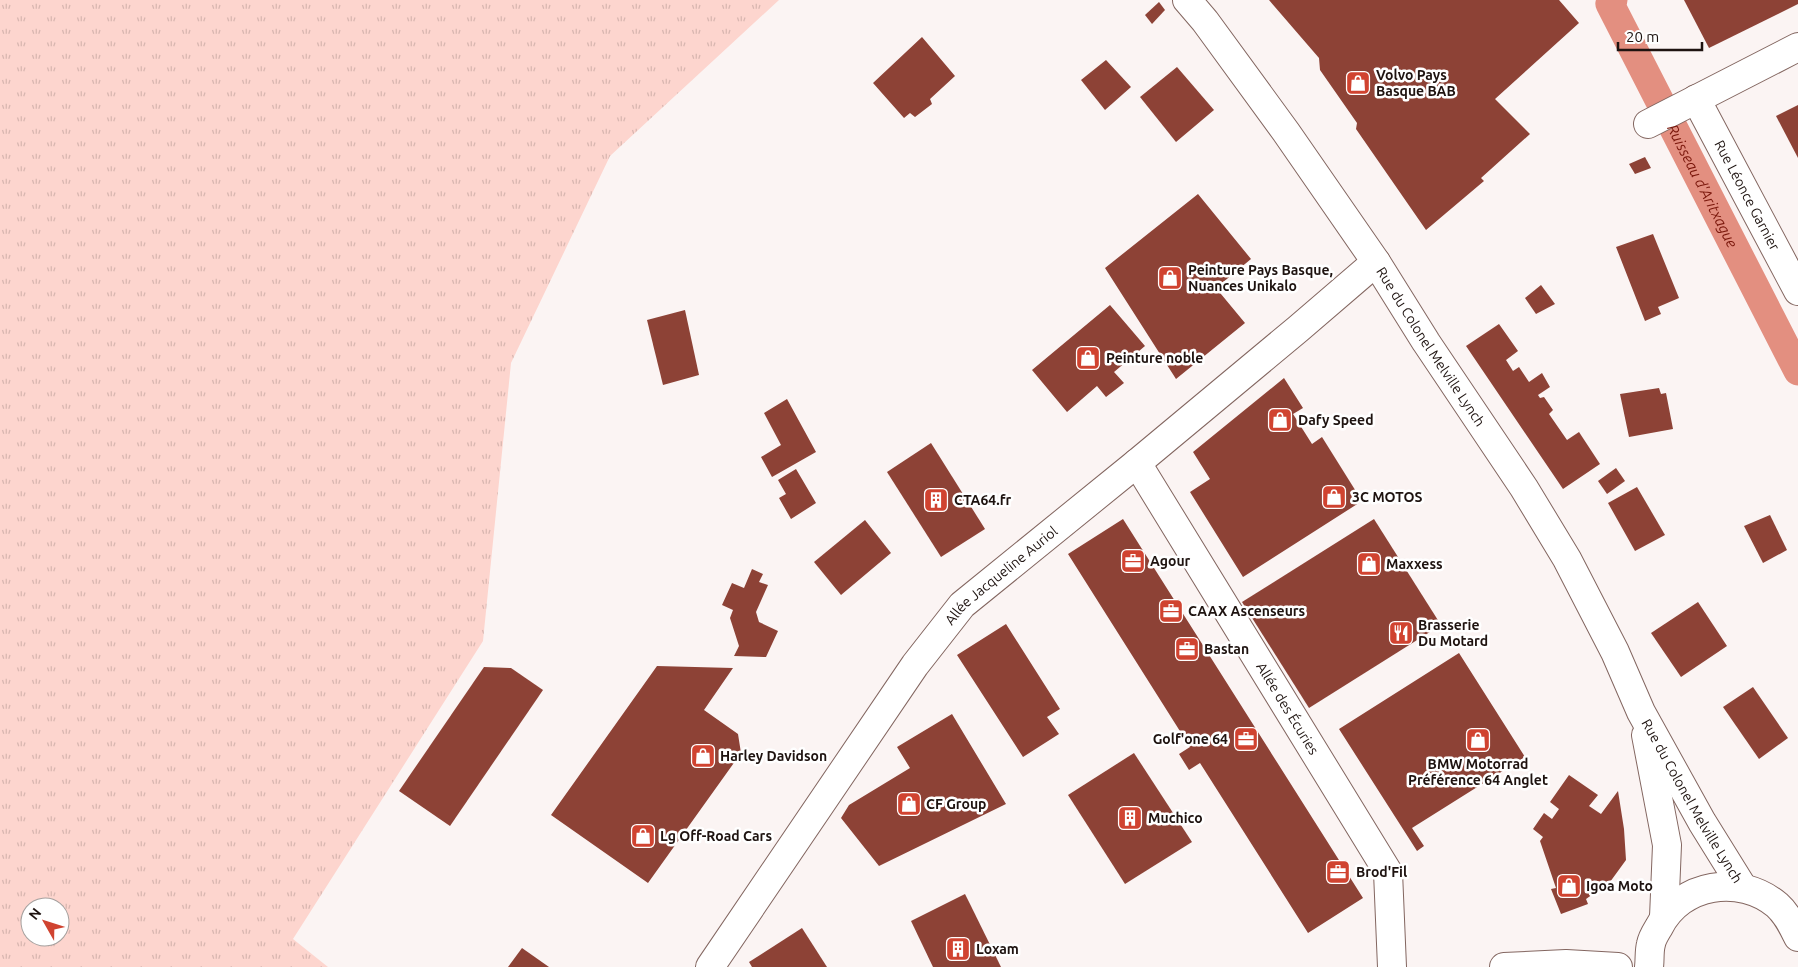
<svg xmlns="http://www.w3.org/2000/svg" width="1798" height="967" font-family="Ubuntu,sans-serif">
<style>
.grass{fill:url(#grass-tufts);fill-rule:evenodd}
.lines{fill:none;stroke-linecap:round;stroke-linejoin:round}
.canal{stroke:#e38f80;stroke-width:29}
.building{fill:#8d4236}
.minor-casing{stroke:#836660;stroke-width:30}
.minor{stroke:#fff;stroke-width:28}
.labels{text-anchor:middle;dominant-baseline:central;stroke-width:5;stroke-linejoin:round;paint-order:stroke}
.poi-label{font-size:14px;font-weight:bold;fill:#1e1310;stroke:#fff;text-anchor:start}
.street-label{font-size:14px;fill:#1e1310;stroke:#fff}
.water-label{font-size:15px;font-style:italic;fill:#7b180c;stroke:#fff}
</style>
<defs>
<pattern id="grass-tufts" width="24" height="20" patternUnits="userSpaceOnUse" patternTransform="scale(1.25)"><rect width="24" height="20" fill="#fdd5ce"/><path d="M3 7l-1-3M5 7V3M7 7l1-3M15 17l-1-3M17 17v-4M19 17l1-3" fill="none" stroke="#d8b6b0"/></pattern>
</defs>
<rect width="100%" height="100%" fill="#fbf4f3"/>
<path class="grass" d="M0 0H779L610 156 511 363 483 641 293 939 328 967H0ZM30 907H60V937H30Z"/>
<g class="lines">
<path class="canal" id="s1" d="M1613 0 1610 4 1798 371"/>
</g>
<g class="building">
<polygon points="1269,0 1559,0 1579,23 1495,99 1530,134 1481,178 1484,181 1426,230 1356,129 1357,123 1320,70 1319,58"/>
<polygon points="1684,0 1798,0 1798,4 1709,48"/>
<polygon points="1159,2 1165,10 1152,24 1145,15"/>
<polygon points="922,37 955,76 930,99 932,104 915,117 910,113 904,118 873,83"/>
<polygon points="1106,60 1131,87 1105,110 1081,80"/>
<polygon points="1177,67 1214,110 1176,142 1140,97"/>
<polygon points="1798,105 1798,158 1776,116"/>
<polygon points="1645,157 1651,168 1635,174 1629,164"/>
<polygon points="1198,194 1251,259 1216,288 1245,323 1176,379 1105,268"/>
<polygon points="1653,234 1679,298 1658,307 1661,314 1645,321 1616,247"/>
<polygon points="1541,285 1555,304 1536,314 1525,298"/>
<polygon points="1110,305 1145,346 1114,372 1124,383 1106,397 1097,386 1067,412 1032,370"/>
<polygon points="685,310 699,375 663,385 647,320"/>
<polygon points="1499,324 1518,351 1506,360 1513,371 1519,367 1529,382 1542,373 1550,387 1538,395 1540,398 1544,397 1553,410 1549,414 1567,440 1579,432 1600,464 1563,489 1466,346"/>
<polygon points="1284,378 1303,408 1293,414 1312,444 1322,437 1362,501 1243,577 1190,492 1210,479 1193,452"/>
<polygon points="1659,388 1661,394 1666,393 1673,429 1629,437 1620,394"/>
<polygon points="787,399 816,452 772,477 761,457 781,445 764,413"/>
<polygon points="931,443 985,529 941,557 887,472"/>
<polygon points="1616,468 1625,481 1607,494 1598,481"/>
<polygon points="796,469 816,503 791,519 779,498 786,494 778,480"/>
<polygon points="1637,487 1665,535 1635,551 1608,503"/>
<polygon points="1770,515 1787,550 1763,563 1744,526"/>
<polygon points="1123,519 1363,898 1308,933 1200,763 1189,770 1179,754 1190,747 1068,554"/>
<polygon points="1374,519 1441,625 1309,708 1242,602"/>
<polygon points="865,520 891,553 841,595 814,562"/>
<polygon points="752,569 763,574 759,582 768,585 756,612 759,622 778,631 766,657 734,656 739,646 730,618 733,610 722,605 732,583 744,588"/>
<polygon points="1698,602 1727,646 1681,677 1651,633"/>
<polygon points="1006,624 1060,709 1047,717 1059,734 1023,757 957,655"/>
<polygon points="1459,653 1525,757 1412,828 1424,846 1417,851 1339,729"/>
<polygon points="657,666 733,668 704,710 738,734 741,753 648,883 551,815"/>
<polygon points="484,667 511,668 543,690 450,826 399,791"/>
<polygon points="1753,687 1788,738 1759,759 1723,707"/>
<polygon points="952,714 1006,804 879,866 841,818 849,805 910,768 897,747"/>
<polygon points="1134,753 1192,842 1125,884 1068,795"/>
<polygon points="1569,775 1598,795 1589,806 1601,814 1618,791 1624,829 1626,860 1610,882 1586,899 1588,904 1561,914 1551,889 1556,888 1540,841 1543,837 1533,829 1544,813 1552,819 1559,809 1550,802"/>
<polygon points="965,894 970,904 1001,967 933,967 911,921"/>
<polygon points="802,928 827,967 752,967 749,962"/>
<polygon points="522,948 549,967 508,967"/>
</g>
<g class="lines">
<defs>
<g id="minor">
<path id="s2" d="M1187 0 1205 21 1286 132 1376 262 1426 342 1524 488 1567 559 1615 652 1641 712 1702 822 1743 888"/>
<path id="s3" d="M1696 99 1798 291"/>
<polyline points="1648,124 1798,47"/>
<path id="s4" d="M1137 463 1388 872 1392 967"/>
<polyline points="1646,735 1667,845 1664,917"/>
<path id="s5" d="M710 967 915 665 962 605 1137 463 1298 329 1376 262"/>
<polyline points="1504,967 1566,964 1618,967"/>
<path d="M1649 967C1650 960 1649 951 1651 944 1652 938 1656 932 1659 927 1681 883 1740 874 1777 905 1787 914 1792 925 1798 937"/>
</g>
</defs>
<use href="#minor" class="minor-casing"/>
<use href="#minor" class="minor"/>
</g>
<defs>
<symbol id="shop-square" viewBox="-11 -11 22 22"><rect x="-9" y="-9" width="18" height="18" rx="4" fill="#d04330" stroke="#fff"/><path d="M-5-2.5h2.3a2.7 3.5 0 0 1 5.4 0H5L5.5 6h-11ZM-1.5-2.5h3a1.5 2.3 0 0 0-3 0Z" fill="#fff"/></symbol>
<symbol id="building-square" viewBox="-11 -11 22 22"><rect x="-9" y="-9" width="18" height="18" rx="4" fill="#d04330" stroke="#fff"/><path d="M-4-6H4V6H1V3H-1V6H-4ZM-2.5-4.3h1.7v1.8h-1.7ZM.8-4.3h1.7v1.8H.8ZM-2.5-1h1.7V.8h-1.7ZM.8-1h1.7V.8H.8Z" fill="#fff"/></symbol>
<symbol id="office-square" viewBox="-11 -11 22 22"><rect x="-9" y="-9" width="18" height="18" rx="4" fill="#d04330" stroke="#fff"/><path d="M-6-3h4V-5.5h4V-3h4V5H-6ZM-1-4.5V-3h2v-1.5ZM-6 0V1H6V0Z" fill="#fff"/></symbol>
<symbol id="restaurant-square" viewBox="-11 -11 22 22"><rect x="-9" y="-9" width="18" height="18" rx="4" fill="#d04330" stroke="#fff"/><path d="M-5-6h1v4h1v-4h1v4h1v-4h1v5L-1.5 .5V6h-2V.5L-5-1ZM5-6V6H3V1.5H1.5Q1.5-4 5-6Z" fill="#fff"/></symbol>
</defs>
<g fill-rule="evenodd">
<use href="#shop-square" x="1344" y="69" width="28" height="28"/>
<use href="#shop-square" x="1156" y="264" width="28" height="28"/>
<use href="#shop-square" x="1074" y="344" width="28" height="28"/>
<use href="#shop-square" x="1266" y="406" width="28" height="28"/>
<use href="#shop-square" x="1320" y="483" width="28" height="28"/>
<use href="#building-square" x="922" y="486" width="28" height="28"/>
<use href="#office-square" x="1119" y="547" width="28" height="28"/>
<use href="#shop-square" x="1355" y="550" width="28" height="28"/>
<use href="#office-square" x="1157" y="597" width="28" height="28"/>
<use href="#restaurant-square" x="1387" y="619" width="28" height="28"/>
<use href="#office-square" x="1173" y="635" width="28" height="28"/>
<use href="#office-square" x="1232" y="725" width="28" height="28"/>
<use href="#shop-square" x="1464" y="726" width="28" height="28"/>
<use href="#shop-square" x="689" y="742" width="28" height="28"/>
<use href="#shop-square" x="895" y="790" width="28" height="28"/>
<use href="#building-square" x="1116" y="804" width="28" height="28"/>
<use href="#shop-square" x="629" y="822" width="28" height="28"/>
<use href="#office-square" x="1324" y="858" width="28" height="28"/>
<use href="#shop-square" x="1555" y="872" width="28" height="28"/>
<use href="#building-square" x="944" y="935" width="28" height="28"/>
</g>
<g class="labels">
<g class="poi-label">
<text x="1376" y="75">Volvo Pays<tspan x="1376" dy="16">Basque BAB</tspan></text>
<text x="1188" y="270">Peinture Pays Basque,<tspan x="1188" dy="16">Nuances Unikalo</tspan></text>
<text x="1106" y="358">Peinture noble</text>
<text x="1298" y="420">Dafy Speed</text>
<text x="1352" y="497">3C MOTOS</text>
<text x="954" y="500">CTA64.fr</text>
<text x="1150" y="561">Agour</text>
<text x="1386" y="564">Maxxess</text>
<text x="1188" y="611">CAAX Ascenseurs</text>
<text x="1418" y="625">Brasserie<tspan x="1418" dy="16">Du Motard</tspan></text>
<text x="1204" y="649">Bastan</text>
<text x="1228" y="739" text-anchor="end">Golf'one 64</text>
<text x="720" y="756">Harley Davidson</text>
<text x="1478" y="764" text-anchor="middle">BMW Motorrad<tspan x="1478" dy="16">Préférence 64 Anglet</tspan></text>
<text x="926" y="804">CF Group</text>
<text x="1148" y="818">Muchico</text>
<text x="660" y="836">Lg Off-Road Cars</text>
<text x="1356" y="872">Brod'Fil</text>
<text x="1586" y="886">Igoa Moto</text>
<text x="976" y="949">Loxam</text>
</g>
<g class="street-label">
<text stroke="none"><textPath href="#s3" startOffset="109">Rue Léonce Garnier</textPath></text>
<text stroke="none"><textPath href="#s2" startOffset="424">Rue du Colonel Melville Lynch</textPath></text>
<text stroke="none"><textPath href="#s5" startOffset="490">Allée Jacqueline Auriol</textPath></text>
<text stroke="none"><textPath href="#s4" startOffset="288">Allée des Écuries</textPath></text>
<text stroke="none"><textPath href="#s2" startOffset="949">Rue du Colonel Melville Lynch</textPath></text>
</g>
<g class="water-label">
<text stroke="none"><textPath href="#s1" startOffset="209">Ruisseau d'Aritxague</textPath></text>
</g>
</g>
<g transform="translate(45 922) rotate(309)"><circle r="24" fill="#ffffff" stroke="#a5a19f"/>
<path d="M0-4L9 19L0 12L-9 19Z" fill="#d04330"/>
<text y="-8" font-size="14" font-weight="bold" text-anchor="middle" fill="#1e1310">N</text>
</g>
<path d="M1618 42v8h84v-8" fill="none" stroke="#1e1310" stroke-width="2.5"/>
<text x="1626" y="42" font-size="15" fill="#1e1310" stroke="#ffffff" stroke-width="4" paint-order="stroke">20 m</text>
</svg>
